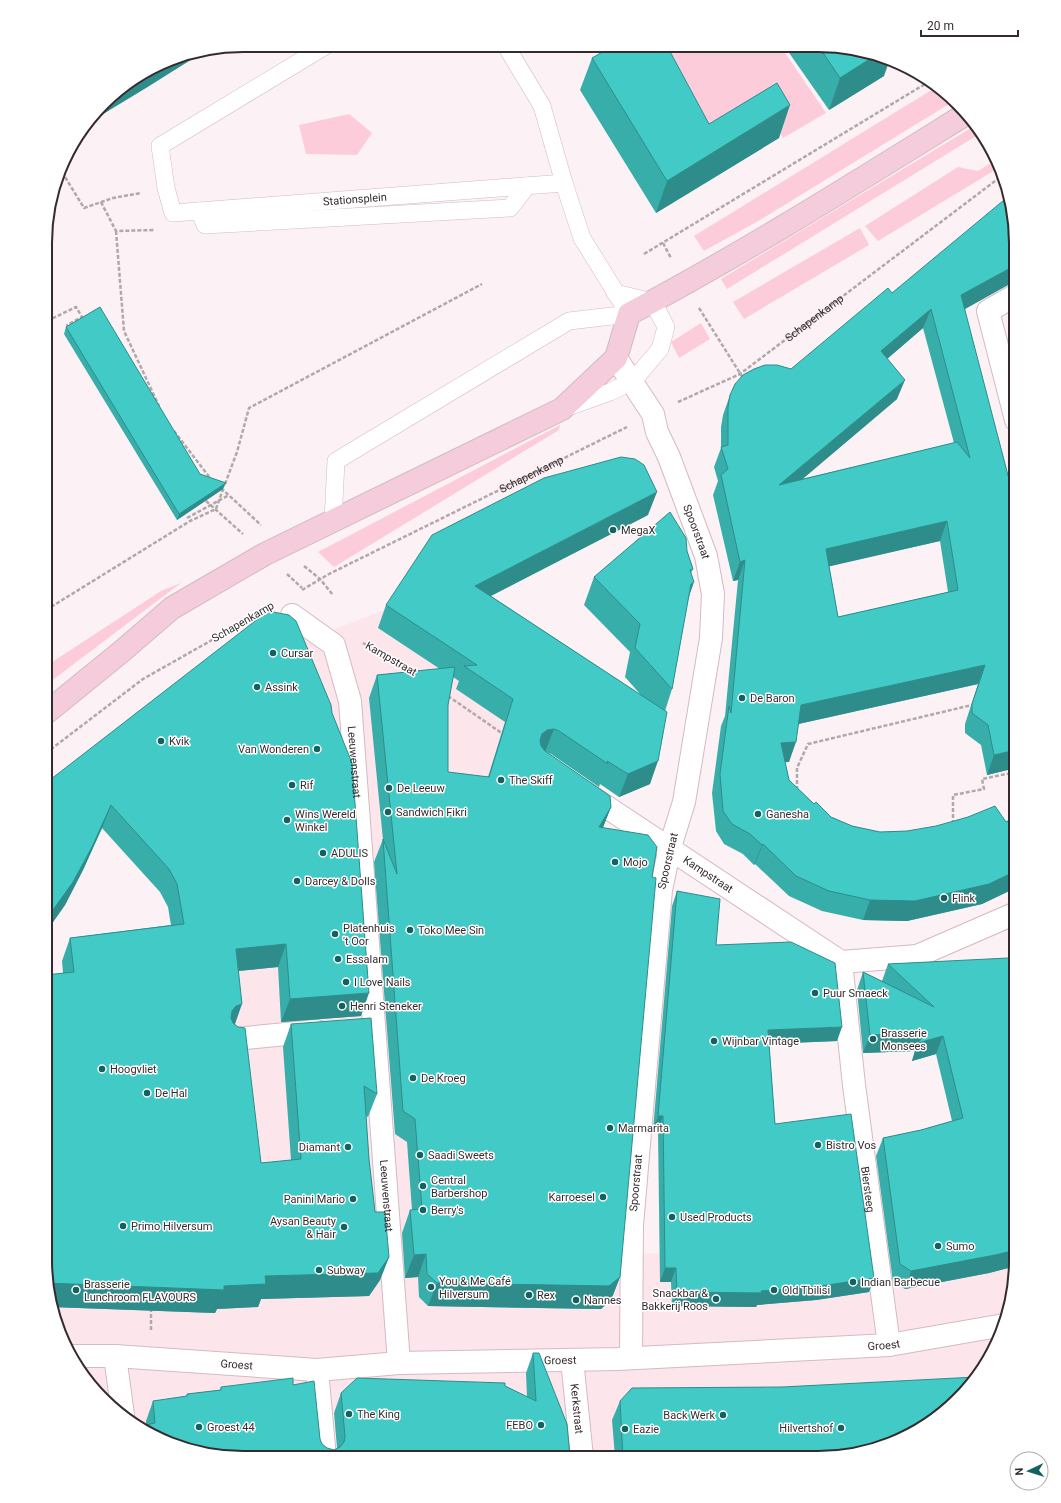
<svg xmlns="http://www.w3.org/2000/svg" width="1061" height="1503" font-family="Roboto,sans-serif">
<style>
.built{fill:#fce6ec}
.green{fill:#fcccda}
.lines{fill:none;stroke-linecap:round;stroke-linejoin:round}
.service-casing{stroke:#d4bac1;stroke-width:18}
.pedestrian-casing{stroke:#d4bac1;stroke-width:24}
.minor-casing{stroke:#d4bac1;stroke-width:24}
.secondary-casing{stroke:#d4bac1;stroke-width:24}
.path{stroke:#b2a7aa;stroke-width:2.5;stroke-dasharray:4 2;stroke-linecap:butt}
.service{stroke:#fff;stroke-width:17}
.pedestrian{stroke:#fff;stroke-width:22}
.minor{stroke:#fff;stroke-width:22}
.secondary{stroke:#f4ccdc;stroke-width:22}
.wall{fill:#38aeaa;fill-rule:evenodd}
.shaded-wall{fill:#2e8d8b}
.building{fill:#41cac6;stroke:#2e8d8b;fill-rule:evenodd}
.poi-dot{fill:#136260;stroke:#fff;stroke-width:1.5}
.labels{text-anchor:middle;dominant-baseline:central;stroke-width:3;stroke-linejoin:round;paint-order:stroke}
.street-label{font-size:11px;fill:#352b2e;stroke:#fff}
.poi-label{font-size:11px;fill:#352b2e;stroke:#fff;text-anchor:start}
.rim{fill:none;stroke:#352b2e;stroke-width:2}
</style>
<rect width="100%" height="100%" fill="#fcf1f4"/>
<polygon class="built" points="402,603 558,703 464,865 641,1254 876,1240 1016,1208 1016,1273 1005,1324 982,1370 948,1409 857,1454 818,1458 461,1457 336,1411 312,1413 305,1455 218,1456 168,1443 133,1424 94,1390 65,1347 49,1299 45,1260 45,1205 232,933 200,682"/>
<g class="green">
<polygon points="645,46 781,47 826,113 783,138 765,107 700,148"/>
<polygon points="938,86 954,101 760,220 704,251 694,236"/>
<polygon points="349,114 372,133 357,155 306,154 299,125"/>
<polygon points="976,125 981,133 727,289 721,279"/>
<polygon points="997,159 1000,167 878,241 865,226 958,167 978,171"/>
<polygon points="860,228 869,245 744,319 733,302"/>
<polygon points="701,323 710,339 679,358 671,342"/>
<polygon points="560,425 559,430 334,567 318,552"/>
<polygon points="181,583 46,685 46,666 161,591"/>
</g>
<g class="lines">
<defs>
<g id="service">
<path id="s3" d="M327 45 160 146 166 188 173 213 564 183"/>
<polyline points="199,211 205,225 510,208 527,186"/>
<polyline points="565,408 610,392 633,381 660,349 666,327 653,302 615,293"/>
<polyline points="333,522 336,461 569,321 629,314 582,238 564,183 542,106 506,46"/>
</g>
<g id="pedestrian">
<path id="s4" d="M292 615 334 645 350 701 399 1363"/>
<path id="s5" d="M841 962 854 1085 889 1345"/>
<polyline points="235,1039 317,1031"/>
<path id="s6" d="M71 1356H115L317 1370 399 1363 618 1359 889 1345 1004 1325"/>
<polyline points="115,1356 123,1415"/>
<path id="s7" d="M572 1360 582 1457"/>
<polyline points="317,1370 325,1457"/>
</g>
<g id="minor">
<path id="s8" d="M616 358 653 414 657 432 669 457 706 556 713 594 711 638 684 802 670 847 661 890 632 1225 631 1358"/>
<polyline points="1016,420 988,311 1016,295"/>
<path id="s9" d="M584 792 841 962 917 956 1016 913"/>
</g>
<path id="secondary" d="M46 713 121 652 172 608 265 554 562 409 616 358 629 314C744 253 855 183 966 114"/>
</defs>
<use href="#service" class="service-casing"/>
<use href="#pedestrian" class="pedestrian-casing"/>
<use href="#minor" class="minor-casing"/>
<use href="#secondary" class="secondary-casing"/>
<g class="path">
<polyline points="62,172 84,208 113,198 141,193"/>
<polyline points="101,202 116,231 155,230"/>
<polyline points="116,231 124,331 159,406"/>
<polyline points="663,243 671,258"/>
<polyline points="644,254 930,81"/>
<polyline points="699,308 743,378"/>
<polyline points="47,321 76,307 82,317 67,325 69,328"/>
<path id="s1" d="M678 402 740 374 1003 175"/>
<polyline points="174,431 210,478"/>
<polyline points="225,484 237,452 249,408 482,284"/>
<polyline points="221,488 261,525"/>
<polyline points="206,501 243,534"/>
<polyline points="216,509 223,489"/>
<polyline points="187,518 229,495"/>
<polyline points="304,566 320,579 333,595"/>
<polyline points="287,574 302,588"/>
<path id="s2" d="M302 590 329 574 627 427"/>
<polyline points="46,610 190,521 216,509"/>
<polyline points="363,643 414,673"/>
<polyline points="448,696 503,734"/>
<polyline points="46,753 143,679 265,610"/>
<polyline points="797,790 797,768 808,744 972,705"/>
<polyline points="953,824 953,795 984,789 982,779 1016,772"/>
<polyline points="151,1330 151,1310"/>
</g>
<use href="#service" class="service"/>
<use href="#pedestrian" class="pedestrian"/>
<use href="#minor" class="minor"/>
<use href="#secondary" class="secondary"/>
</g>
<g class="wall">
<polygon points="785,47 844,47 884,76 829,110"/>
<polygon points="592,58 709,124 779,138 656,213 580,90"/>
<path d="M1016 243V281H1015L965 309 1016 768 987 775 981 745 965 733V724L978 684 798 724 789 762H785L789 780 814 804 831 817 852 826 880 832 907 831 1006 822 1016 816V888L982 904 907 921 863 920 822 911 789 896 755 864 754 865 743 854 724 844 716 831 712 793 721 726 725 716 738 580 733 581 713 495 718 481 714 467 721 448V427L723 415 730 395 791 369 892 293ZM923 328 954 443 802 479 897 399 887 359ZM940 541 948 592 838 617 829 566Z"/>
<polygon points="66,327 200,474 223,489 177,520 64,334"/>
<path d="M648 515 491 596 641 695 625 677 630 652 584 605 594 577 687 551 693 569 691 573 688 599 672 689 665 711 650 784 619 797 600 784 599 787 551 754 546 752 611 807 603 827 652 877 620 1277 611 1300 601 1309 428 1306 419 1297 418 1277 405 1278 402 1233 410 1210H412L407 1142 395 1134 374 862 383 839V840L369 698 377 675 440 669 378 628 386 605ZM453 677 459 681 456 689 505 722 488 777 448 772V705Z"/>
<polygon points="332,713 361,1016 281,1022 278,967 238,971 235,1024 261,1163 291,1160 283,1047 291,1024 377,1094 368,1117 366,1116 369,1159 375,1212 389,1257 380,1280 369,1296 261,1299 258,1307 217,1309 215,1313 52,1307 49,1299 63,973 62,961 70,938 171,925 168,907 160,892 102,828 83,870 65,905 46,932 46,783"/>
<polygon points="677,891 716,945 837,1041 769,1044 775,1124 874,1278 869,1292 816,1300 757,1305 756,1307 672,1306 671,1282 660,1282 658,1130 653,1130 672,906"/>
<polygon points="1016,959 1016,1266 989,1273 905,1289 893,1282 876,1156 883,1138 921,1130 952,1121 936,1054 912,1061 915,1051 863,1053 857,990 863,972 882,981 888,964"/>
<polygon points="533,1353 570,1457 218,1456 146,1425 146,1421 153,1401 186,1397 187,1394 220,1390 221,1387 293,1385 320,1439 322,1444 327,1448 334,1450 337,1448 334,1413 341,1393 505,1386 527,1397 526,1373"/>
<polygon points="782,1387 818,1458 615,1457 612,1420 620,1401"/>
</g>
<g class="shaded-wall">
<polygon points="205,51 146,88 90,122 113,94 179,56"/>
<polygon points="876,55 890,59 884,76 829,110 840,78"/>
<polygon points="790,105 779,138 656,213 667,181"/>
<polygon points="1016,265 1016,278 1015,281 954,315 961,295"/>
<polygon points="931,309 923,328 873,371 881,351"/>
<polygon points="905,380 897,399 772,505 779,485"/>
<polygon points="226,483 223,489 177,520 179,514"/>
<polygon points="657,492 648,515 467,608 475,586"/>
<polygon points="947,521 940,541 818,569 826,549"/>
<polygon points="745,560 738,580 733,581 740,562"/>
<polygon points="694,582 684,611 691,584"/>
<polygon points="985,665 978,684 794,725 801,705"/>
<polygon points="554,729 545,752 534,757 542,734 547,730"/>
<polygon points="796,742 789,762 773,763 781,743"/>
<polygon points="1016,750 1016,768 987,775 994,755"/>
<polygon points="658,761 650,784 619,797 628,774"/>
<polygon points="111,805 102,828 83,870 65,905 46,932 46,919"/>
<polygon points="611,807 602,830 599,827"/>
<polygon points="763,844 755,864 754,865 762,845"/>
<polygon points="1016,871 1015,888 982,904 907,921 863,920 870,900"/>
<polygon points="286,944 278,967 227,972 236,949"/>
<polygon points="369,993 361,1016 281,1022 290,999"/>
<polygon points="242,1004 234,1027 228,1029 232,1011 236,1006"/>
<polygon points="842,1027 837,1041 762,1044 768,1030"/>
<polygon points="922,1033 919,1042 943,1036 936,1054 912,1061 915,1051 863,1053 870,1035"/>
<polygon points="658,1116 663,1116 658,1130 653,1130"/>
<polygon points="1016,1250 1016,1266 989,1273 905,1289 911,1271"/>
<polygon points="426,1254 418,1277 405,1278 414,1255"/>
<polygon points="389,1257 380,1280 369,1296 261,1299 258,1307 217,1309 215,1313 52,1307 49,1299 47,1283 224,1286 265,1276"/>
<polygon points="665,1268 676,1268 671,1282 660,1282"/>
<polygon points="620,1277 611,1300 601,1309 428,1306 437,1283"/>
<polygon points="874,1278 869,1292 816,1300 757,1305 756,1307 672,1306 677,1292 761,1291"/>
</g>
<g class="building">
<polygon points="613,46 667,46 709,124 777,83 790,105 667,181 592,58"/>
<polygon points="819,47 844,47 876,55 840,78"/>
<path d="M1010 195 1016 243V265L961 295 1016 506V750L994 755 988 725 972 713V704L985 665 801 705 796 742 781 743 789 780 814 804 816 802 831 817 852 826 880 832 907 831 936 826 968 817 995 806 1006 822 1016 816V871L989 884 915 901 870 900 829 891 796 876 763 844 762 845 750 834 732 824 723 811 720 774 729 706 731 713 745 560 740 562 721 475 728 469 721 447 728 445V407L730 395 735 384 743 375 754 369 765 365H777L791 369 888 288 892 293ZM931 309 970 458 957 442 779 485 905 380 881 351ZM947 521 958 590 838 617 826 549Z"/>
<polygon points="100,307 200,474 226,483 179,514 66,327"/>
<polygon points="621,457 635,459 644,465 657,492 475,586 667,712 658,761 628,774 607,761 608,764 559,731 554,729 547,730 542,734 540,740 541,746 545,751 610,796 611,807 599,827 648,835 657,847 652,877 656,878 620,1277 609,1286 437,1283 427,1274 426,1254 414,1255 410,1210 422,1209 415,1119 403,1111 383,839 397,874 377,675 455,667 448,705 448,772 489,777 513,699 464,666 477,665 386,605 432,535 544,478"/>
<polygon points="670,512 686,538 687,551 693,569 690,570 694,582 691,584 672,689 635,648 640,624 594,577"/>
<polygon points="268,611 289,615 296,621 331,705 332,713 352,763 369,993 290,999 286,944 236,949 242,1004 236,1006 232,1011 231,1018 233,1023 238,1027 245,1028 261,1163 301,1159 291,1024 371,1018 377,1094 364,1086 369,1159 375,1212 385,1212 389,1257 378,1273 265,1276 266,1284 224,1286 224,1290 47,1283 45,1260 45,975 74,972 70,938 184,924 177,884 169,869 111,805 92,847 73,882 48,917 46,919 46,783"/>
<polygon points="677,891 720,899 716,945 791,942 835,963 842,1027 768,1030 775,1124 851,1114 874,1278 821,1286 761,1291 762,1293 677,1292 676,1268 665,1268 663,1116 658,1116"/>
<polygon points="1008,958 1016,959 1016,1250 995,1255 911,1271 900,1264 883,1138 921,1130 963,1118 943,1036 918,1043 923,1036 922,1033 870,1035 863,972 934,1007 888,964"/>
<polygon points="533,1353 539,1353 567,1424 570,1457 218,1456 168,1443 137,1427 155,1423 153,1401 187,1396 187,1394 221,1390 221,1387 293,1378 293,1385 314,1381 320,1439 322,1444 327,1448 334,1450 340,1447 344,1442 345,1436 341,1393 357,1378 505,1383 505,1386 536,1401"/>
<polygon points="976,1377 948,1409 905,1438 857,1454 818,1458 623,1457 620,1401 632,1388 782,1387"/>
</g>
<g class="poi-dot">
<circle cx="613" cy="530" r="4"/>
<circle cx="273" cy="653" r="4"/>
<circle cx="257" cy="687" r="4"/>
<circle cx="742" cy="698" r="4"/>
<circle cx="161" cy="741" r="4"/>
<circle cx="317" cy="749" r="4"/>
<circle cx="501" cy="780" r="4"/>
<circle cx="292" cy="785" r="4"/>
<circle cx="389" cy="788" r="4"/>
<circle cx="388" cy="812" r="4"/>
<circle cx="758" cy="814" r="4"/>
<circle cx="287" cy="820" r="4"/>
<circle cx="323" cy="853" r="4"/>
<circle cx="615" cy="862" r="4"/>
<circle cx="297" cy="881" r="4"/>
<circle cx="944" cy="898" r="4"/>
<circle cx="410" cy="930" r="4"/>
<circle cx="335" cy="934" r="4"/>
<circle cx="338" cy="959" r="4"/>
<circle cx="346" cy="982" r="4"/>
<circle cx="815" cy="993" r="4"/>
<circle cx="342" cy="1006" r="4"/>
<circle cx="873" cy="1039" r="4"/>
<circle cx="714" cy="1041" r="4"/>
<circle cx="102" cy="1069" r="4"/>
<circle cx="413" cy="1078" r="4"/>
<circle cx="147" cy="1093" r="4"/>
<circle cx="610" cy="1128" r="4"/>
<circle cx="818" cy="1145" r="4"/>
<circle cx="348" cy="1147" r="4"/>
<circle cx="420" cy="1155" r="4"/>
<circle cx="423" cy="1186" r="4"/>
<circle cx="603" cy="1197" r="4"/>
<circle cx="353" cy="1199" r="4"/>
<circle cx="423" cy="1210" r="4"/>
<circle cx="672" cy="1217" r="4"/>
<circle cx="123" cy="1226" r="4"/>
<circle cx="344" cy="1227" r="4"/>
<circle cx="938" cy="1246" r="4"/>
<circle cx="319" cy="1270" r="4"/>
<circle cx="853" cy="1282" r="4"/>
<circle cx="431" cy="1287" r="4"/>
<circle cx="76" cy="1290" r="4"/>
<circle cx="774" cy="1290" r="4"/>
<circle cx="529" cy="1295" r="4"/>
<circle cx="716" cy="1299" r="4"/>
<circle cx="576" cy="1300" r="4"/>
<circle cx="349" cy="1414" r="4"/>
<circle cx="723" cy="1415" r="4"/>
<circle cx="541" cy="1425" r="4"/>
<circle cx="199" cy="1427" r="4"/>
<circle cx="841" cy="1428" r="4"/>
<circle cx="625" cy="1429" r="4"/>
</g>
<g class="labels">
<g class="street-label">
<text stroke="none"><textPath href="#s3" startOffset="446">Stationsplein</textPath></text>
<text stroke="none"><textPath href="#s1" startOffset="161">Schapenkamp</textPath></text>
<text stroke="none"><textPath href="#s2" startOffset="257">Schapenkamp</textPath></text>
<text stroke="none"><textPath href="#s8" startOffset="193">Spoorstraat</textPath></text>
<text transform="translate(243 622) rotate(-30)">Schapenkamp</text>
<text transform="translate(391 659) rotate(30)">Kampstraat</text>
<text stroke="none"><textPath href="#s4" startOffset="171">Leeuwenstraat</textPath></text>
<text transform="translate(668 861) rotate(-77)">Spoorstraat</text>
<text stroke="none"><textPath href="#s9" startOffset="149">Kampstraat</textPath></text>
<text transform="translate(636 1183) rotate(-85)">Spoorstraat</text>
<text stroke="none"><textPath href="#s5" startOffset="229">Biersteeg</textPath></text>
<text stroke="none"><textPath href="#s4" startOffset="606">Leeuwenstraat</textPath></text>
<text stroke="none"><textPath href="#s6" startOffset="814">Groest</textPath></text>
<text stroke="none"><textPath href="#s6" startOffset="490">Groest</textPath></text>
<text stroke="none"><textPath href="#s6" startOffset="166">Groest</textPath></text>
<text stroke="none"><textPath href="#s7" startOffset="49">Kerkstraat</textPath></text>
</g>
<g class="poi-label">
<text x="621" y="530">MegaX</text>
<text x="281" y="653">Cursar</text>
<text x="265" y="687">Assink</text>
<text x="750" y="698">De Baron</text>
<text x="169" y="741">Kvik</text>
<text x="309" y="749" text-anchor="end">Van Wonderen</text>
<text x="509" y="780">The Skiff</text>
<text x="300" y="785">Rif</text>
<text x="397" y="788">De Leeuw</text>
<text x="396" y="812">Sandwich Fikri</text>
<text x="295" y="814">Wins Wereld<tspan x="295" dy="13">Winkel</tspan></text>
<text x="766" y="814">Ganesha</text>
<text x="331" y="853">ADULIS</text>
<text x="623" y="862">Mojo</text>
<text x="305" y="881">Darcey &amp; Dolls</text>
<text x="952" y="898">Flink</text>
<text x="343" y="928">Platenhuis<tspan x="343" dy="13">'t Oor</tspan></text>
<text x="418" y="930">Toko Mee Sin</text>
<text x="346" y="959">Essalam</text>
<text x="354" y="982">I Love Nails</text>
<text x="823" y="993">Puur Smaeck</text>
<text x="350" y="1006">Henri Steneker</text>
<text x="881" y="1033">Brasserie<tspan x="881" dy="13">Monsees</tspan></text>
<text x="722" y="1041">Wijnbar Vintage</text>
<text x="110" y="1069">Hoogvliet</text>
<text x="421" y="1078">De Kroeg</text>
<text x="155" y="1093">De Hal</text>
<text x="618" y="1128">Marmarita</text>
<text x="826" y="1145">Bistro Vos</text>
<text x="340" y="1147" text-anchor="end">Diamant</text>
<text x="428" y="1155">Saadi Sweets</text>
<text x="431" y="1180">Central<tspan x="431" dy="13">Barbershop</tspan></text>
<text x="595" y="1197" text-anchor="end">Karroesel</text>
<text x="345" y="1199" text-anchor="end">Panini Mario</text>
<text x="431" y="1210">Berry's</text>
<text x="680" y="1217">Used Products</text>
<text x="336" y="1221" text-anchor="end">Aysan Beauty<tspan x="336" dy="13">&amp; Hair</tspan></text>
<text x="131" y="1226">Primo Hilversum</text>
<text x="946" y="1246">Sumo</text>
<text x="327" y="1270">Subway</text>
<text x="439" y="1281">You &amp; Me Café<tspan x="439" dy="13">Hilversum</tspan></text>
<text x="861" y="1282">Indian Barbecue</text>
<text x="84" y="1284">Brasserie<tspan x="84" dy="13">Lunchroom FLAVOURS</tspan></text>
<text x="782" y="1290">Old Tbilisi</text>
<text x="708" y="1293" text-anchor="end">Snackbar &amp;<tspan x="708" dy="13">Bakkerij Roos</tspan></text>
<text x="537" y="1295">Rex</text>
<text x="584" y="1300">Nannes</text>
<text x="357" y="1414">The King</text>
<text x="715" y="1415" text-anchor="end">Back Werk</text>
<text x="533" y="1425" text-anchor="end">FEBO</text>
<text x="207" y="1427">Groest 44</text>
<text x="833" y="1428" text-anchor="end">Hilvertshof</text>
<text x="633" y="1429">Eazie</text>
</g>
</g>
<path d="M0 0H1061V1503H0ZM243 52H818A191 191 0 0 1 1009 243V1260A191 191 0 0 1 818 1451H243A191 191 0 0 1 52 1260V243A191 191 0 0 1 243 52Z" fill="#fff" fill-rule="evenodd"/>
<path class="rim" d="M243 52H818A191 191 0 0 1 1009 243V1260A191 191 0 0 1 818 1451H243A191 191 0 0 1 52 1260V243A191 191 0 0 1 243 52Z"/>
<g transform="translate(1029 1471) rotate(266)"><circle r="19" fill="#ffffff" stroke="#aeaaab"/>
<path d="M0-3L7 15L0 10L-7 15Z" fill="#136260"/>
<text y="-6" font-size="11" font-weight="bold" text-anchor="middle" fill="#352b2e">N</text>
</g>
<path d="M921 30v6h97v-6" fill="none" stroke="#352b2e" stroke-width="2"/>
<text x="927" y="30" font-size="12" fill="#352b2e" stroke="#ffffff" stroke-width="3" paint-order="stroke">20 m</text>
</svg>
